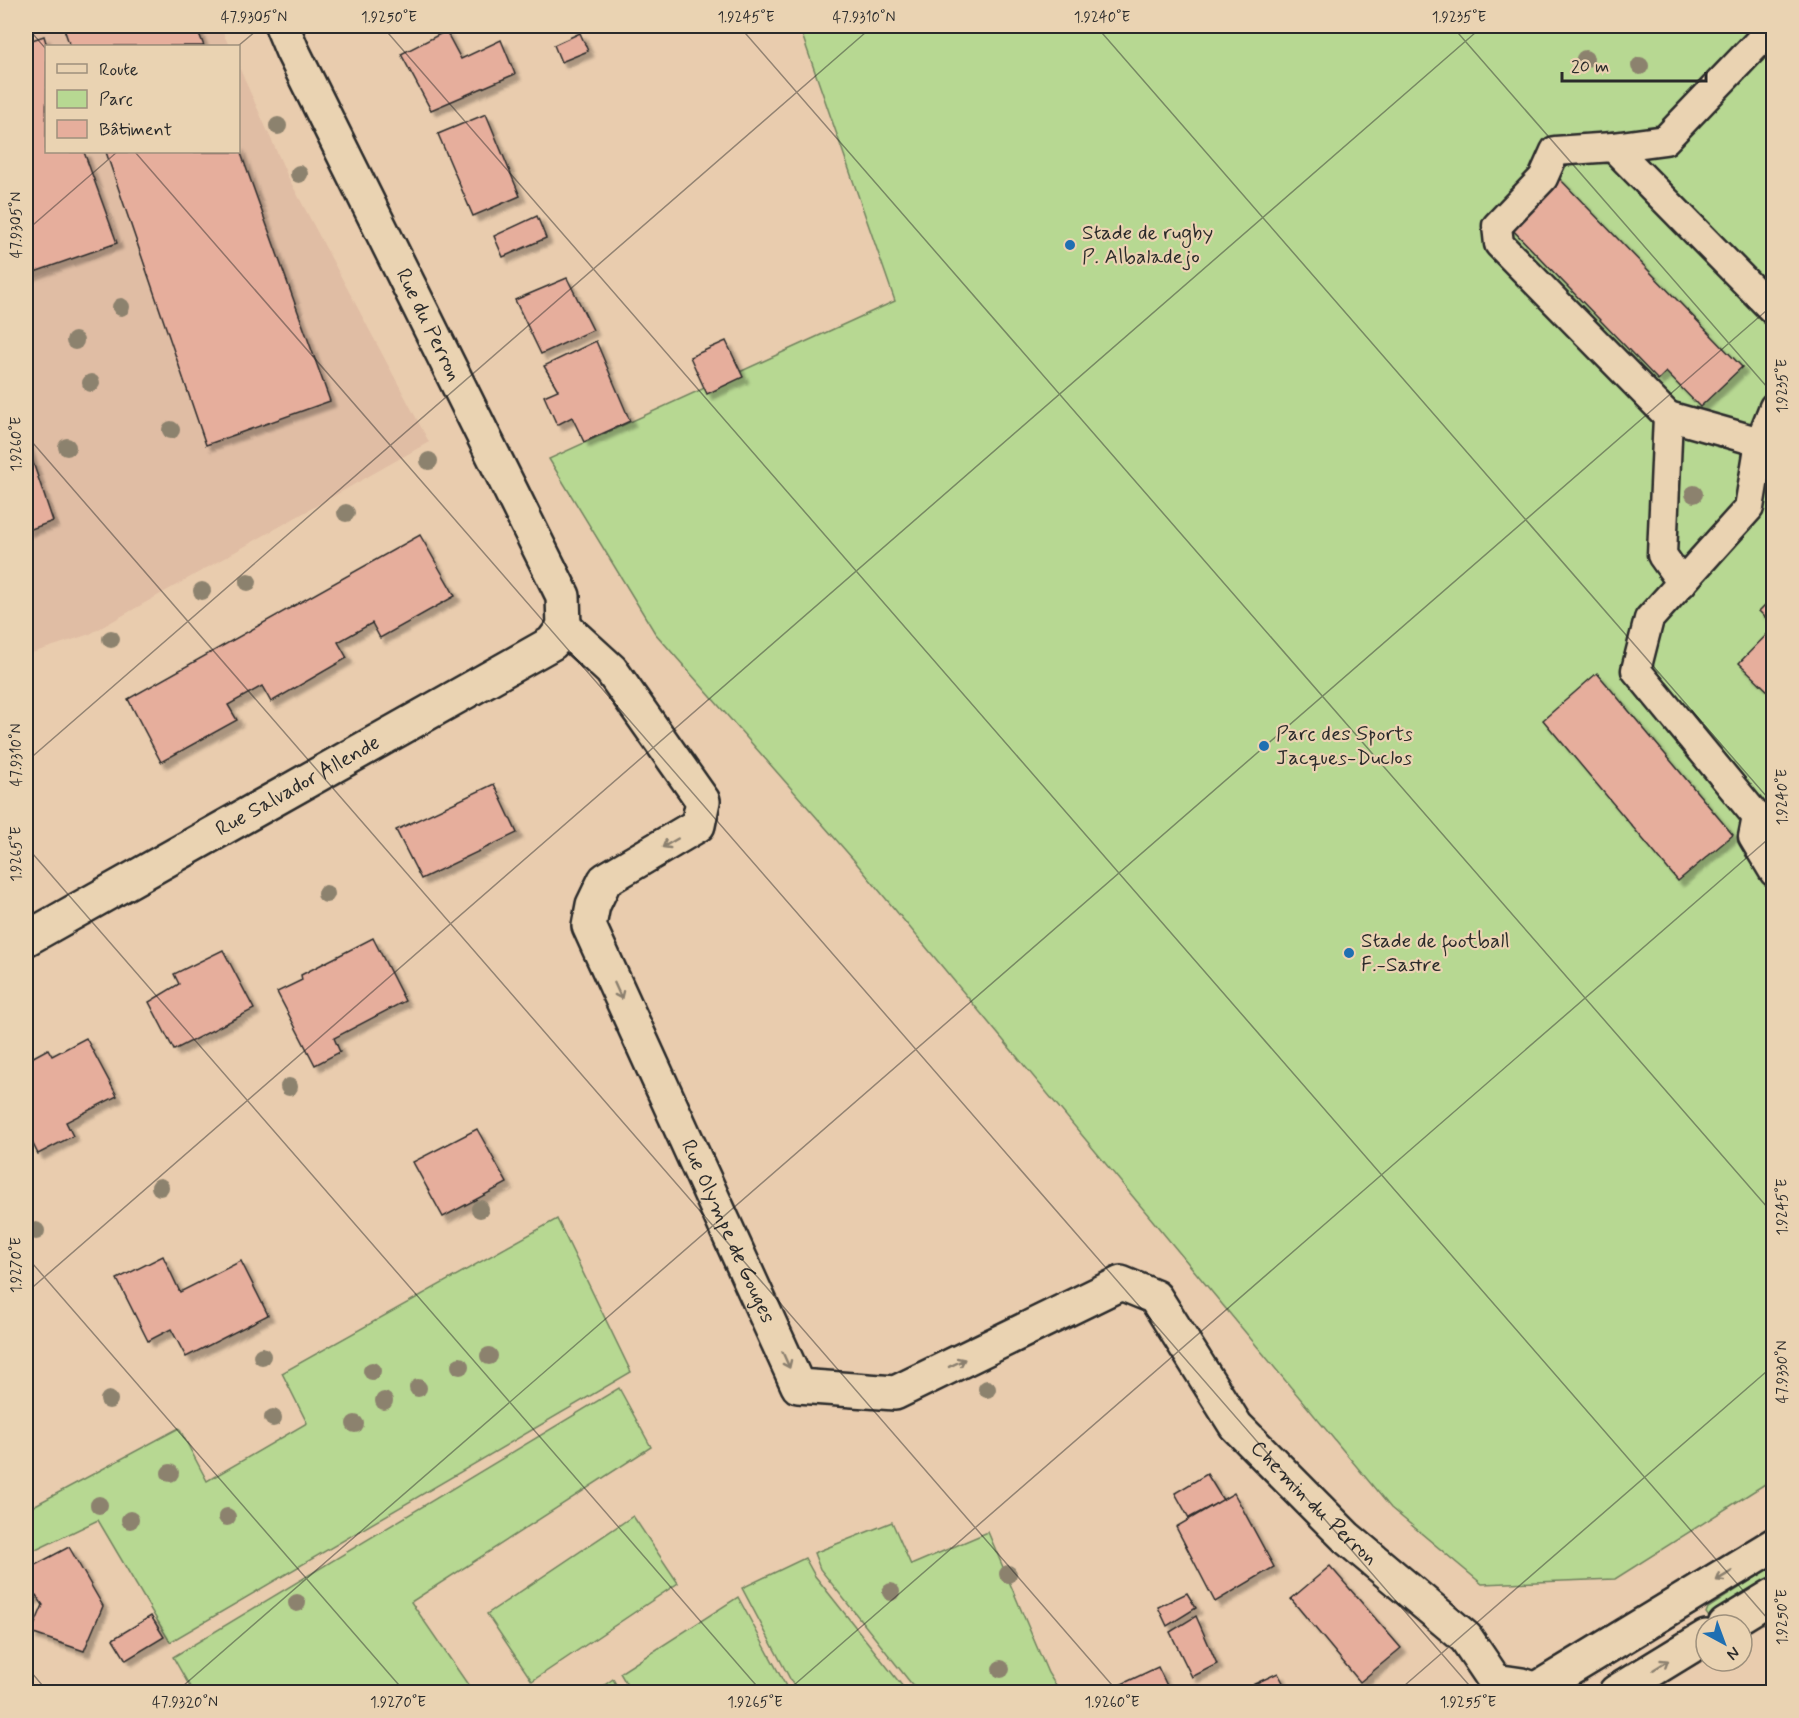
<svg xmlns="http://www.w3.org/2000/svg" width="1799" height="1718" font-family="Mynerve,sans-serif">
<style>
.built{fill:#e0bda4}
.green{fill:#b7d892;stroke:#71825e;stroke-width:1.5}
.building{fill:#e6ae9c;stroke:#2b2b2b;stroke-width:1.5;filter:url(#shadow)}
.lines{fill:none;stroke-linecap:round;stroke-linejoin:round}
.service-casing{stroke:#2b2b2b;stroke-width:33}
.minor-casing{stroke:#2b2b2b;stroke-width:38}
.service{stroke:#ead3b2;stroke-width:28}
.minor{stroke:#ead3b2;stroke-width:33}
.tree{fill:#8c826e}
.oneway{stroke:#8a7f6e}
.ticks{fill:none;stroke:#2b2b2b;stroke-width:1.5;stroke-opacity:0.45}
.poi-dot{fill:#1f6fb2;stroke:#ead3b2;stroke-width:2}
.labels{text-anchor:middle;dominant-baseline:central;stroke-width:4.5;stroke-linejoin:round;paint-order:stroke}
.poi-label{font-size:21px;fill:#2b2b2b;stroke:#ead3b2;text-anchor:start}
.street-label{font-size:21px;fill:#2b2b2b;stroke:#ead3b2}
.neatline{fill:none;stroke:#2b2b2b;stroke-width:2}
.ticks-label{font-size:15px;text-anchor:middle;fill:#2b2b2b}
</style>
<defs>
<filter id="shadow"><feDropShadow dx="5.5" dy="5.5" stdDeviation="1.5" flood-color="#0004"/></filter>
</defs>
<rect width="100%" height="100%" fill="#e9ccae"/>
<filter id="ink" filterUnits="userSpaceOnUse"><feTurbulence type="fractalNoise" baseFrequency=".0167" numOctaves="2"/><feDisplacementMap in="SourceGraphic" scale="12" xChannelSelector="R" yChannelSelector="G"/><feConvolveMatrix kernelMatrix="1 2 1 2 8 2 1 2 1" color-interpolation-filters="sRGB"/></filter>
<g filter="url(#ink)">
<polygon class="built" points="26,26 220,26 229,46 46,46 46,152 238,152 239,67 288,177 429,442 90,634 26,655"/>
<g class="green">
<polygon points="799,26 1773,26 1773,1479 1615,1579 1482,1584 1391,1508 853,859 655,633 549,459 895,301"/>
<polygon points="557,1219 631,1372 170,1642 98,1520 38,1549 28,1549 26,1544 26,1510 179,1428 207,1481 307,1423 282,1373"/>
<polygon points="619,1388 651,1447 411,1602 473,1692 193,1692 173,1657"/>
<polygon points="633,1516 678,1583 532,1681 487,1614"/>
<polygon points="892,1522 911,1565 988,1532 1048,1673 1060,1692 918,1692 820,1569 814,1553"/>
<polygon points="805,1558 815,1576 907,1692 797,1692 742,1588"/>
<polygon points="1773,1566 1773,1579 1713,1617 1709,1617 1706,1613 1708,1608"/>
<polygon points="738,1597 789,1692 631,1692 620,1673"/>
<polygon points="613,1679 620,1692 595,1692"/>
</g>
<g class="building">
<polygon points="63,26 196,26 204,46 70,46"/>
<polygon points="446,31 461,59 501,40 515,74 431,110 401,54"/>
<polygon points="580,33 588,51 561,62 554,45"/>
<polygon points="44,36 47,46 46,152 84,152 117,243 26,275 26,42"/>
<polygon points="486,114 520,196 473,216 438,134"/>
<polygon points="238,145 330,401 206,445 106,152 238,152"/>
<polygon points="1558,177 1742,367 1700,407 1666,372 1658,380 1509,226"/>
<polygon points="537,216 546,238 503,257 494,236"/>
<polygon points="567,278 593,330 541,354 515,300"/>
<polygon points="596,341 630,421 584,442 572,417 557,425 544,396 558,390 544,366"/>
<polygon points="726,341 743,377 707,394 690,357"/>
<polygon points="26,442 53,521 26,531"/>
<polygon points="420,535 455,596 380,638 372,623 338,642 347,658 271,702 262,686 228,705 237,720 161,762 128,699"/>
<polygon points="1774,596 1774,626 1759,611"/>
<polygon points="1774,627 1774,697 1739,663"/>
<polygon points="1597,673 1733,835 1678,881 1543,720"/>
<polygon points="494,784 517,833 421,879 396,830"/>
<polygon points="373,938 405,1001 334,1038 340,1052 315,1065 277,992 302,980 301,975"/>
<polygon points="223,950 254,1009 174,1050 149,1002 179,984 174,974"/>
<polygon points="86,1038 117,1096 66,1122 73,1136 38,1154 26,1130 26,1061 48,1049 52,1056"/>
<polygon points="477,1129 507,1183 443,1217 413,1162"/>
<polygon points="163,1256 180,1292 241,1261 268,1315 186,1357 171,1329 148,1341 117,1279"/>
<polygon points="1207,1474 1223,1500 1189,1518 1175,1493"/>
<polygon points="1234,1493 1274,1567 1215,1602 1176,1527"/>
<polygon points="69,1547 103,1606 84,1651 31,1633 43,1605 36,1595 26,1602 26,1563 29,1561 33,1566"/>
<polygon points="1330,1566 1401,1648 1360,1682 1291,1599"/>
<polygon points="1187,1593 1196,1608 1167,1626 1158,1607"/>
<polygon points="151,1616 164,1637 126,1660 113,1639"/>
<polygon points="1196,1616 1217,1664 1192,1677 1170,1632"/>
<polygon points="1158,1667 1170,1692 1105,1692"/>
<polygon points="1278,1673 1288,1692 1237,1692"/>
</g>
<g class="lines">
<defs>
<g id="service">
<polyline points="1613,147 1665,140 1774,26"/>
<polyline points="1774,407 1760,442 1749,508 1649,619 1636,670 1757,817 1753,837 1774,872"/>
<polyline points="1668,416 1499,244 1497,226 1543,178 1555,151 1613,147 1774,311"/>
<polyline points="1682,583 1662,555 1668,416 1760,442"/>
</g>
<g id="minor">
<path id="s1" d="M282 26 292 50 563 596 564 627"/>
<path id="s2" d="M564 627 611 670 703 801 698 825 605 880 593 905 589 926 798 1386 895 1393 1121 1283 1155 1297 1236 1426 1347 1538 1466 1638 1495 1681 1522 1685 1537 1690"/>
<path id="s3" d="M26 939 552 643 564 627"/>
<polyline points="1725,1625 1774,1595"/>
<polyline points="1532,1692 1774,1545"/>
<polyline points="1616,1692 1706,1637"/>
</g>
</defs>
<use href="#service" class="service-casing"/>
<use href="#minor" class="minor-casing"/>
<use href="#service" class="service"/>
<use href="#minor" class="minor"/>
</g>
<g class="tree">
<circle cx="1585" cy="59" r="9"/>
<circle cx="1640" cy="66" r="9"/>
<circle cx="278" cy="126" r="9"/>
<circle cx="299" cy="174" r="9"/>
<circle cx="121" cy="307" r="9"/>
<circle cx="75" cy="341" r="9"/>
<circle cx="91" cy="383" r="9"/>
<circle cx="171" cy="430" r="9"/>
<circle cx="67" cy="447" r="9"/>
<circle cx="429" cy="461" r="9"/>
<circle cx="1694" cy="494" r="9"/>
<circle cx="346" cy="513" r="9"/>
<circle cx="248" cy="582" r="9"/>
<circle cx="202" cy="591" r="9"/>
<circle cx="111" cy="639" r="9"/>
<circle cx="326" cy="894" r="9"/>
<circle cx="289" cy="1087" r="9"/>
<circle cx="160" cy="1187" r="9"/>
<circle cx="480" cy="1209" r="9"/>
<circle cx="36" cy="1231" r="9"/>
<circle cx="262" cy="1356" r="9"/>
<circle cx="489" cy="1356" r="9"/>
<circle cx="460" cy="1366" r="9"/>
<circle cx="372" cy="1371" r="9"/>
<circle cx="418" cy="1388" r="9"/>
<circle cx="987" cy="1389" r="9"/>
<circle cx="109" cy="1400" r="9"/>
<circle cx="384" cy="1401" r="9"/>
<circle cx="273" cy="1418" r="9"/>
<circle cx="355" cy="1424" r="9"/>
<circle cx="170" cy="1473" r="9"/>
<circle cx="99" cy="1505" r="9"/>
<circle cx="227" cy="1517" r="9"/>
<circle cx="130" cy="1520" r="9"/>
<circle cx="1008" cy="1574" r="9"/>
<circle cx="891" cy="1592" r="9"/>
<circle cx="297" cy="1603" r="9"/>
<circle cx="1001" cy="1669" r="9"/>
</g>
<defs><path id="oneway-shaft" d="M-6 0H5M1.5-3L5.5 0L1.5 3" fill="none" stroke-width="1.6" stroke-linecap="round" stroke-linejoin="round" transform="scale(1.5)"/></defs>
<g class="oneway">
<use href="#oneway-shaft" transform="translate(670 843) rotate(150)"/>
<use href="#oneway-shaft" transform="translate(618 991) rotate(66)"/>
<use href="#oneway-shaft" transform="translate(786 1360) rotate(66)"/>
<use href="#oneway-shaft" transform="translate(957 1363) rotate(-26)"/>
<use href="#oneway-shaft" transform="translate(1724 1576) rotate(149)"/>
<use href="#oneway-shaft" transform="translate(1661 1665) rotate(-32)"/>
</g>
</g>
<path class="ticks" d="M26 26 46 49M382 26 1774 1626M739 26 1774 1215M1096 26 1774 805M1452 26 1774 395M238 46 262 26M135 152 1475 1692M26 231 117 152M26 435 1118 1692M26 762 873 26M26 846 762 1692M26 1256 405 1692M26 1293 1483 26M26 1666 48 1692M176 1692 1774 304M786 1692 1774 834M1397 1692 1774 1365"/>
<g class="poi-dot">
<circle cx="1070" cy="245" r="6"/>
<circle cx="1264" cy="746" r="6"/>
<circle cx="1349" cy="953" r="6"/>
</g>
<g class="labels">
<g class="poi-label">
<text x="1082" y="233">Stade de rugby<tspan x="1082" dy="24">P. Albaladejo</tspan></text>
<text x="1276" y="734">Parc des Sports<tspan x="1276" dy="24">Jacques-Duclos</tspan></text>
<text x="1361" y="941">Stade de football<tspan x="1361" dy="24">F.-Sastre</tspan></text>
</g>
<g class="street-label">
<text stroke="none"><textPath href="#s1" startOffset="333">Rue du Perron</textPath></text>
<text stroke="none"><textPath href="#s3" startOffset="312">Rue Salvador Allende</textPath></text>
<text stroke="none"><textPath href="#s2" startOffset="741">Rue Olympe de Gouges</textPath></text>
<text stroke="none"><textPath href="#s2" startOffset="1558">Chemin du Perron</textPath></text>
</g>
</g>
<rect width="1799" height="1718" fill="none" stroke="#ead3b2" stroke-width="66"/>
<rect x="45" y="45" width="195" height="108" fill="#ead3b2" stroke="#9e907c" stroke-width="1.5"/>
<rect x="57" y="64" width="30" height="9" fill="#ead3b2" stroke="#9e907c" stroke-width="1.5"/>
<text x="99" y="75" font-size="18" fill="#2b2b2b">Route</text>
<rect x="57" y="90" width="30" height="18" fill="#b7d892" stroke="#9e907c" stroke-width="1.5"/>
<text x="99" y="105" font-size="18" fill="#2b2b2b">Parc</text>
<rect x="57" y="120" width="30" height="18" fill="#e6ae9c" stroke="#9e907c" stroke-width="1.5"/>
<text x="99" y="135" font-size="18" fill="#2b2b2b">Bâtiment</text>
<g transform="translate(1724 1643) rotate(139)"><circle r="28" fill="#ead3b2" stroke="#9e907c" stroke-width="1.5"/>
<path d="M0-4.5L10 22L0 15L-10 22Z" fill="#1f6fb2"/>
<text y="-9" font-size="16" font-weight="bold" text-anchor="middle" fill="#2b2b2b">N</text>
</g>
<path d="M1562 72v9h144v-9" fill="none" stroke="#2b2b2b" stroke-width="3"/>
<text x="1571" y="72" font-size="18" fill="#2b2b2b" stroke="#ead3b2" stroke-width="4.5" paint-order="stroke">20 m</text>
<rect x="33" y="33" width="1733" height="1652" class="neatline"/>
<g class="ticks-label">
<text x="254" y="22">47.9305°N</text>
<text x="389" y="22">1.9250°E</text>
<text x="746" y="22">1.9245°E</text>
<text x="864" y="22">47.9310°N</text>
<text x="1102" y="22">1.9240°E</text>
<text x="1459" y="22">1.9235°E</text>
<text transform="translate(16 225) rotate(-90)" y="5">47.9305°N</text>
<text transform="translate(1782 386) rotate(-90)" y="5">1.9235°E</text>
<text transform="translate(16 444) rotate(-90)" y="5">1.9260°E</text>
<text transform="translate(16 755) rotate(-90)" y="5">47.9310°N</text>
<text transform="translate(1782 797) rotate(-90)" y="5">1.9240°E</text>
<text transform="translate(16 854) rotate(-90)" y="5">1.9265°E</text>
<text transform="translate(1782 1207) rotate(-90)" y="5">1.9245°E</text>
<text transform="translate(16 1265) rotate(-90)" y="5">1.9270°E</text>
<text transform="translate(1782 1372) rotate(-90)" y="5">47.9330°N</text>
<text transform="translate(1782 1617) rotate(-90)" y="5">1.9250°E</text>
<text x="185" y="1707">47.9320°N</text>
<text x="398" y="1707">1.9270°E</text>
<text x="755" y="1707">1.9265°E</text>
<text x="1112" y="1707">1.9260°E</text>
<text x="1468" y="1707">1.9255°E</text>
</g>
</svg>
